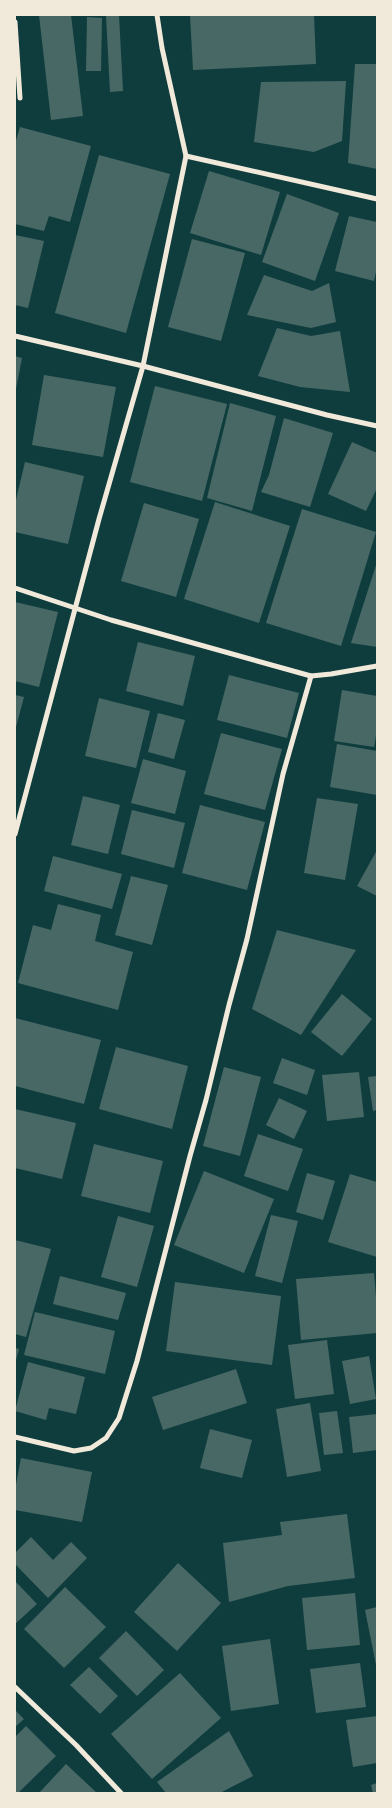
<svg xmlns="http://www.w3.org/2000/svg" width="392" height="1808" font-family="Inter,sans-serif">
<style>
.building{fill:#486865}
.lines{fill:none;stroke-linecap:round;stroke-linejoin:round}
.minor{stroke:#f1e9da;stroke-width:5}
</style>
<rect width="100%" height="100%" fill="#0f3d3e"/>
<g class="building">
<polygon points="39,15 71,15 83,116 51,120"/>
<polygon points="106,15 119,15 123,91 110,92"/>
<polygon points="190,15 314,15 316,64 193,70"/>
<polygon points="87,17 102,18 101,71 86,71"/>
<polygon points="355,64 377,64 377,169 348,163"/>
<polygon points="346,81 342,141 314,152 254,142 261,82"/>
<polygon points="20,127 91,146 70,222 49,216 44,231 15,224 15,144"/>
<polygon points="99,155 170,174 126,333 55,313"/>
<polygon points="209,171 280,192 261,255 190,233"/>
<polygon points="287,194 339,213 315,281 262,262"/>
<polygon points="349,216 377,222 377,267 374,281 335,271"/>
<polygon points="15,235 44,241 28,308 15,305"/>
<polygon points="192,239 245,253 221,341 168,327"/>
<polygon points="264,275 312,291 329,283 336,322 311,328 247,315"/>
<polygon points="277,328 311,336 340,331 350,392 300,387 258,376"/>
<polygon points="15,356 22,358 16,389 15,389"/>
<polygon points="44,375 116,387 103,457 32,445"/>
<polygon points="155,386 227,404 202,501 130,482"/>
<polygon points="230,403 276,416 252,511 207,498"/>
<polygon points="284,418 333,433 310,507 261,492 269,475"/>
<polygon points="352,442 377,453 377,488 366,511 328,494"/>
<polygon points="25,462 84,476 68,544 15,532 15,504"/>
<polygon points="215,502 290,526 259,623 184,599"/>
<polygon points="144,503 199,519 176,597 121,581"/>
<polygon points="302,509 376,532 341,646 266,623"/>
<polygon points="377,562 377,647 351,643"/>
<polygon points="15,602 58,612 39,687 15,681"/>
<polygon points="138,642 195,656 183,706 126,691"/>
<polygon points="229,675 299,693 287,738 217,720"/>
<polygon points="342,690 377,696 377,730 374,747 334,741"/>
<polygon points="15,695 24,697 16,727 15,727"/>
<polygon points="99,698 150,711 136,768 85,756"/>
<polygon points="158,713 185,720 174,759 148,752"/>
<polygon points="221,733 282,749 265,810 204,794"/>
<polygon points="337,744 377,751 377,795 330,787"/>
<polygon points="143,759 186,771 175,814 131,803"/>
<polygon points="83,796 120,805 108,854 71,845"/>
<polygon points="317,798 358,804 345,880 304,873"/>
<polygon points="200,805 265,822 247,890 182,873"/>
<polygon points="132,810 185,823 174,868 121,854"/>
<polygon points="377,850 377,896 357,886"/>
<polygon points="53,856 122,874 112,909 44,891"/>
<polygon points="131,876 168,885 152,945 115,935"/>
<polygon points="58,904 101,915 95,941 133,952 118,1010 18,983 33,925 51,930"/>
<polygon points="277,930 356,950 301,1035 252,1009"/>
<polygon points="342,994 372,1019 342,1056 311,1032"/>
<polygon points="15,1018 101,1040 84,1104 15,1086"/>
<polygon points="116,1047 188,1066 172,1129 99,1109"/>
<polygon points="282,1058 315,1070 307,1095 273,1083"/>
<polygon points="224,1067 261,1077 240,1156 203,1146"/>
<polygon points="359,1072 364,1117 327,1121 322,1075"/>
<polygon points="377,1076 377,1110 373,1111 368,1077"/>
<polygon points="279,1098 307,1111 294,1139 266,1125"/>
<polygon points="15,1109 76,1123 62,1179 15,1168"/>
<polygon points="258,1134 303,1149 288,1191 244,1176"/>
<polygon points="94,1144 163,1161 150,1213 81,1196"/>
<polygon points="204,1171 274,1199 244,1273 174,1245"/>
<polygon points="307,1173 335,1181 323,1220 296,1212"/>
<polygon points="350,1174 377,1182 377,1257 328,1242"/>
<polygon points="271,1215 298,1221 282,1283 255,1276"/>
<polygon points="118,1216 154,1226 137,1287 101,1277"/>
<polygon points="15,1240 51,1249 26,1337 15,1334"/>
<polygon points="374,1273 377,1309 377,1333 301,1340 296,1279"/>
<polygon points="60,1276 126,1293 118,1320 53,1304"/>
<polygon points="175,1282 281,1296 272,1365 166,1351"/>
<polygon points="35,1312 115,1331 105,1374 24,1355"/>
<polygon points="327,1340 334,1394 295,1399 288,1345"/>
<polygon points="15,1348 19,1349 16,1360 15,1360"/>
<polygon points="369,1356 376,1399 350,1404 342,1361"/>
<polygon points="28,1362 85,1377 76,1414 49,1408 46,1420 15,1411"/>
<polygon points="236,1369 247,1403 163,1430 152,1397"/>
<polygon points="310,1403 321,1471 287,1477 276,1409"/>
<polygon points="337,1411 343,1453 324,1455 319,1413"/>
<polygon points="377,1414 377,1450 353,1453 349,1417"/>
<polygon points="210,1429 252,1440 242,1478 200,1468"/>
<polygon points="21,1458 92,1472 82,1522 15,1510 15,1490"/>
<polygon points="347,1514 355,1578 288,1586 229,1602 223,1543 282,1535 280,1522"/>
<polygon points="31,1537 53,1560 71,1542 87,1558 48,1598 15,1564 15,1553"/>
<polygon points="178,1563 221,1603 177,1651 134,1612"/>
<polygon points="15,1581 37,1604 15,1624"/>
<polygon points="65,1587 106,1627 64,1668 24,1629"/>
<polygon points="355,1593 360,1645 307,1650 302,1598"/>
<polygon points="377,1607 377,1665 376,1665 365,1610"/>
<polygon points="126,1631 164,1670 137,1696 99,1658"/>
<polygon points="270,1639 279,1704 231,1711 222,1646"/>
<polygon points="360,1663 366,1707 316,1713 310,1669"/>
<polygon points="89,1667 118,1696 100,1714 70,1685"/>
<polygon points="180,1673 221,1718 152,1779 111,1734"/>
<polygon points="15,1710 24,1719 15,1727"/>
<polygon points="377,1716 377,1763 353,1767 346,1720"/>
<polygon points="26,1726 56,1756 18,1793 15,1793 15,1737"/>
<polygon points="229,1731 253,1776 220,1793 166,1793 157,1782"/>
<polygon points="66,1764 97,1793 39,1793"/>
<polygon points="377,1783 377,1793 373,1793 371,1785"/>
</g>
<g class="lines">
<g class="minor">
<polyline points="15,22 20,98"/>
<polyline points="186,156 377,199"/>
<polyline points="15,336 143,366 327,415 377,426"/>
<polyline points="15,588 111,620 311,676 331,674 377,666"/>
<polyline points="15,834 99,519 143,366 186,156 162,48 157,15"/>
<polyline points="15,1437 74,1451 91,1448 106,1438 119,1418 137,1361 190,1156 206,1100 229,1005 247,939 283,774 311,676"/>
<polyline points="15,1687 76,1745 121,1793"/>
</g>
</g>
<rect width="392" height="1808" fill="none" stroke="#f1e9da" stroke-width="32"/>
</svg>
